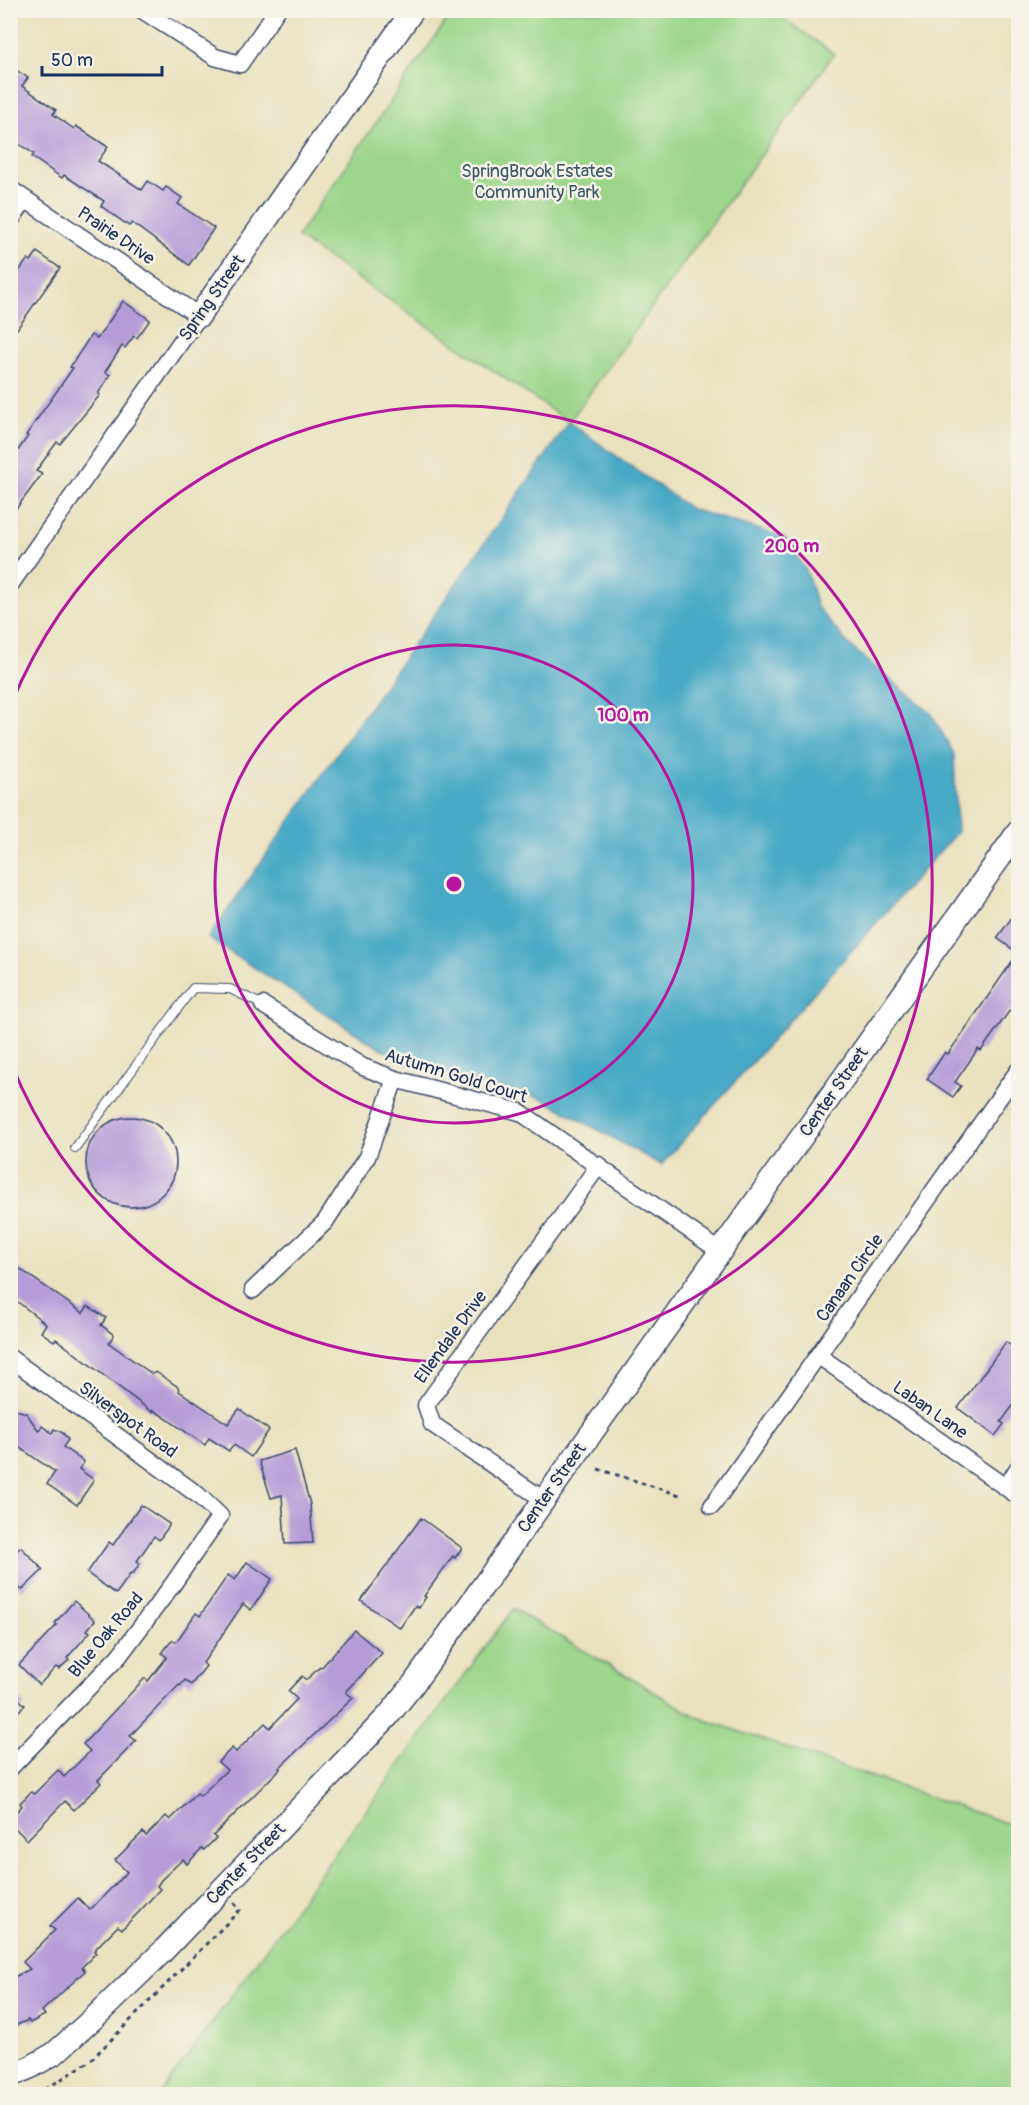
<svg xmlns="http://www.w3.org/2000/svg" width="1029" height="2105" font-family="Pangolin,sans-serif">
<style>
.green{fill:#9cd68a;stroke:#5c8274;stroke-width:1.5}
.water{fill:#47a9c6;stroke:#316c92;stroke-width:1.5}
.building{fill:#b59bd8}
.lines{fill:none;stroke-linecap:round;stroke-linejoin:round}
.lane-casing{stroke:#3a4a6c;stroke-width:10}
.street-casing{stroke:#3a4a6c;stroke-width:19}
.secondary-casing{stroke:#3a4a6c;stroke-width:25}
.path{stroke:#3a4a6c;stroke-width:3;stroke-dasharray:4.5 4.5;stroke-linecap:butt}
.lane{stroke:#fff;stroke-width:8}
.street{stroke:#fff;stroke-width:16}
.secondary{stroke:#fff;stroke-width:22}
.ring{fill:none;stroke:#b5179e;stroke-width:3}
.labels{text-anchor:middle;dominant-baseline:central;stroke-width:5;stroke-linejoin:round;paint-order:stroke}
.park-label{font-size:18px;fill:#3b5969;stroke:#f7f3e8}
.street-label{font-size:18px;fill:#1b2f5e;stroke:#f7f3e8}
.centre{fill:#b5179e;stroke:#f7f3e8;stroke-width:3}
.ring-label{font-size:18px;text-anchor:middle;font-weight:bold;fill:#b5179e;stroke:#f7f3e8;stroke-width:5;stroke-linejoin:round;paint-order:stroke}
</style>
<rect width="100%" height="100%" fill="#f7f3e8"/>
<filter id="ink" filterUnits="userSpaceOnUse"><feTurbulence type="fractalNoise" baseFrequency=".0167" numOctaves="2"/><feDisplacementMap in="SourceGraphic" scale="12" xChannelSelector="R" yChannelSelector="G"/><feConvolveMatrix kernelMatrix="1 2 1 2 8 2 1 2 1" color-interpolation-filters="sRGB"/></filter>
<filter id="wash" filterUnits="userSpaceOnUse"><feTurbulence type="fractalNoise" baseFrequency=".008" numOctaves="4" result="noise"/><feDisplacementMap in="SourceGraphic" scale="24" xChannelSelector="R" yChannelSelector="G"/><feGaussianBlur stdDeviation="1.35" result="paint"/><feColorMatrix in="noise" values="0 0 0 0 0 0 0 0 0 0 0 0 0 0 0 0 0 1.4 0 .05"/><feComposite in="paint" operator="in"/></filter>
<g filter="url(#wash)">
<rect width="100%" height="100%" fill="#e9e1be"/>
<g class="green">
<polygon points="453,11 773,11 834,54 569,422 297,237"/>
<polygon points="513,1609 697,1717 1018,1827 1018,2094 160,2094"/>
</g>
<polygon class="water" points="569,422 691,509 784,537 807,572 817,607 850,646 931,713 954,754 957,832 661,1165 541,1098 409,1065 365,1039 208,938"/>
<g id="blocks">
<g class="building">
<polygon points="10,66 28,78 22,86 56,110 53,114 74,129 76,126 108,147 98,161 142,190 148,181 163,191 166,187 182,198 178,204 214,228 189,265 132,223 129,226 101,206 104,201 64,175 62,178 32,157 34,154 10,138"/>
<polygon points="37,252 60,268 10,339 10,283 28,259 31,261"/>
<polygon points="123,301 150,320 137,338 134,336 125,348 122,346 105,372 110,375 98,394 100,395 60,444 57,442 36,471 42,474 10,517 10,462 28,436 26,435 73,368 70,367 91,335 97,339"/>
<polygon points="1018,909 1018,1005 1013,1012 1010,1010 981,1051 978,1049 955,1082 961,1086 953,1097 927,1079 945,1052 948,1054 1018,953 997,938"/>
<circle cx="131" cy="1162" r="45"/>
<polygon points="10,1262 83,1313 88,1306 106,1318 101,1325 114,1335 109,1343 152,1374 156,1372 178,1387 179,1391 228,1424 239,1409 269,1430 251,1457 234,1445 229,1451 209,1438 205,1445 161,1415 153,1410 152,1412 56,1339 54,1341 41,1332 46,1324 10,1296"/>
<polygon points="1006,1342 1018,1351 1018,1399 1001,1422 1004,1424 995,1436 958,1408"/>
<polygon points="10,1408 26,1413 39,1431 42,1426 52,1433 54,1429 63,1433 68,1440 63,1447 84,1462 79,1469 94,1480 77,1505 47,1484 55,1472 10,1441"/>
<polygon points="295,1450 310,1504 313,1543 285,1544 282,1495 271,1498 259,1461"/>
<polygon points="141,1505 169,1524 169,1526 159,1540 154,1536 137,1561 140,1563 133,1574 131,1573 116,1594 87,1573 109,1542 113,1545"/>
<polygon points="421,1518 462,1548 455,1558 453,1556 424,1596 426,1597 419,1608 415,1606 400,1628 361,1601"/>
<polygon points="21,1547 43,1570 22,1590 10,1580 10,1557"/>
<polygon points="247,1562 272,1579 251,1610 243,1604 203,1663 206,1666 191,1685 185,1680 180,1686 179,1685 130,1736 136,1741 98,1780 101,1783 74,1810 65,1801 27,1840 10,1823 10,1818 22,1806 20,1803 31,1792 34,1794 58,1770 64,1777 90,1751 83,1744 145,1678 148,1681 167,1657 162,1653 172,1640 176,1642 196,1613 200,1616 228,1575 235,1580"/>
<polygon points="74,1601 95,1620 87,1630 90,1632 67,1658 69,1660 59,1669 56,1667 39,1685 19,1665 57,1625 55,1623"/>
<polygon points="354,1630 382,1653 346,1692 353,1698 279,1768 280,1769 213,1836 216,1838 204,1850 202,1848 187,1864 183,1859 161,1880 157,1886 160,1889 140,1911 122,1929 118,1926 97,1947 94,1951 96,1953 82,1967 85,1971 42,2011 45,2015 30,2023 28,2020 10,2028 10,1979 30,1969 23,1962 55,1930 50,1926 78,1898 90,1910 127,1872 115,1860 143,1832 146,1836 166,1816 170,1820 197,1793 200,1796 227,1770 218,1762 232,1748 236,1752 265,1723 270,1728 297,1699 288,1691 302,1676 306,1680 320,1667 321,1668"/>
<polygon points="10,1691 25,1705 10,1720"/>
</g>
</g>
</g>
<g filter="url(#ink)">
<use href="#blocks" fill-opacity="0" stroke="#3a4a6c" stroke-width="1.5"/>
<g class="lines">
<defs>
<polyline id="lane" points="75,1148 193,988 230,989 263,1005"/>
<g id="street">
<polyline points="142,10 215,57 240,64 277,10"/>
<polyline points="10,189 199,316 10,585"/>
<polyline points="10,221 25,200"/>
<polyline points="263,1005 363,1067 395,1079 520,1112 721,1252"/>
<polyline points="253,1290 325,1222 367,1157 395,1079"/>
<polyline points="819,1356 1018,1496"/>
<polyline points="10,1358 198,1495 220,1516 173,1584 119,1656 10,1768"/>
<polyline points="1006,1487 1018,1468"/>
<polyline points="544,1500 432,1424 426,1405 599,1165"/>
<polyline points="712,1506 1018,1071"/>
</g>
<g id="secondary">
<polyline points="199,316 413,10"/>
<polyline points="10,2076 31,2067 55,2053 96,2016 161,1953 388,1716 412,1686 1018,832"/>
</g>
</defs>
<use href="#lane" class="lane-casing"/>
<use href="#street" class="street-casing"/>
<use href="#secondary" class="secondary-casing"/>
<g class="path">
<polyline points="598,1469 680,1495"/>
<polyline points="38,2094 90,2061 240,1910 234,1903"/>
</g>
<use href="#lane" class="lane"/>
<use href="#street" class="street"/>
<use href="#secondary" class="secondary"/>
</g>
</g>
<g class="ring">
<circle cx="454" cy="884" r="239"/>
<path d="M11 705A478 478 0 1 1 11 1063"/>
</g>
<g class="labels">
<g class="park-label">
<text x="537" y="171">SpringBrook Estates<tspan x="537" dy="21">Community Park</tspan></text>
</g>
<g class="street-label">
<text transform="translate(116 236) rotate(34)">Prairie Drive</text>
<text transform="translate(212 298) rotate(-55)">Spring Street</text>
<text transform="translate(456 1076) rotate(17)">Autumn Gold Court</text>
<text transform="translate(834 1092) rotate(-55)">Center Street</text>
<text transform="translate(850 1278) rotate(-55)">Canaan Circle</text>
<text transform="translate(451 1337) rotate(-54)">Ellendale Drive</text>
<text transform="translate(930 1410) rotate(35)">Laban Lane</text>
<text transform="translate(128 1420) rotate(36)">Silverspot Road</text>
<text transform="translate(552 1488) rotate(-55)">Center Street</text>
<text transform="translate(106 1635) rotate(-50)">Blue Oak Road</text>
<text transform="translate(246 1864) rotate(-46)">Center Street</text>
</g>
</g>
<circle cx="454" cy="884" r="9" class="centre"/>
<g class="ring-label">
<text x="792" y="552">200 m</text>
<text x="623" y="721">100 m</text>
</g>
<rect width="1029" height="2105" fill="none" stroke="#f7f3e8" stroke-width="36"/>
<path d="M42 66v9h120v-9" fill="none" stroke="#1b2f5e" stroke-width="3"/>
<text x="51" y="66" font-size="18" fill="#1b2f5e" stroke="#f7f3e8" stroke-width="4.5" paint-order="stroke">50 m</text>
</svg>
